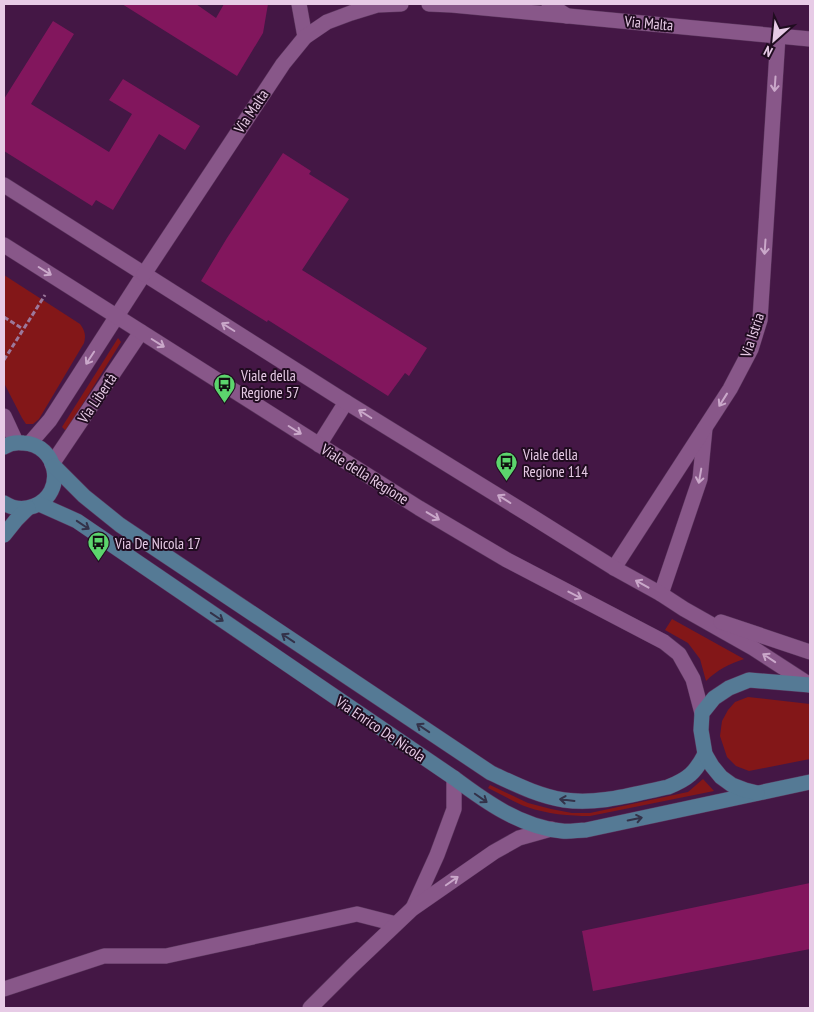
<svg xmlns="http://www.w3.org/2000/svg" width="814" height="1012" font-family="'PT Sans Narrow',sans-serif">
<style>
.green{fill:#831718}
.building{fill:#82165d}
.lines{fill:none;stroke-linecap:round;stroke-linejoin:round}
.lane-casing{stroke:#5a355c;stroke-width:16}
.street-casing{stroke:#5a355c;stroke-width:16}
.secondary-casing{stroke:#5a355c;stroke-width:16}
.primary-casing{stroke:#5a355c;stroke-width:16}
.path{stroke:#9c789b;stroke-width:3;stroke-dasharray:5 2.5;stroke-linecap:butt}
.lane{stroke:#885789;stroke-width:15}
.street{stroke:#885789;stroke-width:15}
.secondary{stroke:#885789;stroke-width:15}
.primary{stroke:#557a95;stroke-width:15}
.oneway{stroke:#caa8ca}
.oneway2{stroke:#333249}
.labels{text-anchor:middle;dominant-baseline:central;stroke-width:4;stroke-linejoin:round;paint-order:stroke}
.street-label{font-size:15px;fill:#e7cbe6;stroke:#200c20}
.poi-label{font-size:15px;fill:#e7cbe6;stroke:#200c20;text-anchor:start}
</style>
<rect width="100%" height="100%" fill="#441745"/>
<g class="green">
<path d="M4 275 80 324C85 331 86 335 84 343L39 419 33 424H26L22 418 4 383Z"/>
<polygon points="118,338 121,342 66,431 62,427"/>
<path d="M672 619 744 659C729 664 717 670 706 681L700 659 688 643 665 630Z"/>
<polygon points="748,697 810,704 810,759 749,771 736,766 727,757 720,736 722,721 728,710 735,702"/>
<path d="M703 779 714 791 590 816C569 816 547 814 527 807 514 802 501 794 488 788L490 785 528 803 551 809 572 813H590L683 793 688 792Z"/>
</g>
<g class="building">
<polygon points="122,4 196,4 216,18 224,4 268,4 263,33 237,76"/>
<polygon points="53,21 74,34 31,104 109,152 132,114 109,100 123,79 200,126 185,150 159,134 113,210 96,200 92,206 4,151 4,99"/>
<polygon points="283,153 311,171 309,174 349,199 302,270 427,348 409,376 405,373 388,396 268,320 267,322 201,281 227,238"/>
<polygon points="810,883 810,949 593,991 582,931"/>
</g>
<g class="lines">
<defs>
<polyline id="lane" points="661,594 700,479 705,428"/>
<g id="street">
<polyline points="299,4 305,37"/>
<polyline points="549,4 567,16"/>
<polyline points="4,416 16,442"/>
<polyline points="30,443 50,420 144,274"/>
<polyline points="319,445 346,402"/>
<polyline points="52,464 141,332"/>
<polyline points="614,568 730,389 751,349 760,320 778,36"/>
<polyline points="413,908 437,855 454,809 454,778"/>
<polyline points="4,989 104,956 166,956 357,914 396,924"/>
<polyline points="310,1008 352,966 412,909 494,852 519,838 551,829"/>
</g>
<g id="secondary">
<polyline points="429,4 452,5 810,39"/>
<polyline points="4,185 346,402 531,516 614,568 661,594 684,609 753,648 810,685"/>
<polyline points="4,245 419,508 507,560 664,642 679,654 693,679 702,713"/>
<polyline points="144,274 283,64 305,37 327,22 351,13 377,5 401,4"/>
<polyline points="721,622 810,652"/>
</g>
<g id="primary">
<path d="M4 447C10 443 16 442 23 443 58 444 67 493 34 506 24 510 13 509 4 503"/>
<path d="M54 466 84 496 120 525 491 773C515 784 538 796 564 800 599 805 634 794 668 787 688 779 695 773 705 754"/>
<path d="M39 504 77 521 454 778C486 802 521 827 562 831 570 832 578 830 586 830L810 782"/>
<polyline points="4,535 16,520 28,508"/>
<polyline points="757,793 745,790 732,785 721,777 712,766 705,754 701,730 702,713 714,698 729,688 749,680 810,685"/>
</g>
</defs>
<use href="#lane" class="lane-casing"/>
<use href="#street" class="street-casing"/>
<use href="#secondary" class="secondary-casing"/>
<use href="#primary" class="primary-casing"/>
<g class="path">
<polyline points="4,317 23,329"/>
<polyline points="4,360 45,295"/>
</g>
<use href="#lane" class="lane"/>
<use href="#street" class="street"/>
<use href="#secondary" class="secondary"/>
<use href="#primary" class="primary"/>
</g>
<defs><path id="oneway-shaft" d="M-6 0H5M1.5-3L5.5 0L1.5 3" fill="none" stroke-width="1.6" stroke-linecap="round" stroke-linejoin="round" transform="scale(1.25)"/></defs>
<g class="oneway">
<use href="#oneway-shaft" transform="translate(775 84) rotate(94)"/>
<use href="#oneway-shaft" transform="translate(765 247) rotate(94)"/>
<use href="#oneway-shaft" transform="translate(45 271) rotate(32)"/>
<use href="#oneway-shaft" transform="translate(228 327) rotate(-148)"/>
<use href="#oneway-shaft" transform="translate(158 343) rotate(32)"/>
<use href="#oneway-shaft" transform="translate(90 358) rotate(123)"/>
<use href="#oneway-shaft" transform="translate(723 400) rotate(122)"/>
<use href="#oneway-shaft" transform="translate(365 414) rotate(-148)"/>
<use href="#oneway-shaft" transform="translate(295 430) rotate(32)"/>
<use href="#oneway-shaft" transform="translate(700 476) rotate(100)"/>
<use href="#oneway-shaft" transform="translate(504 499) rotate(-148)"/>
<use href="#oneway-shaft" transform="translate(433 516) rotate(31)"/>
<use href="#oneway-shaft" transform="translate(642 584) rotate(-151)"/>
<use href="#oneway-shaft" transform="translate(575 595) rotate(27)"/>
<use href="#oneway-shaft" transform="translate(769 658) rotate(-146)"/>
<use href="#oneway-shaft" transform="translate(452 881) rotate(-35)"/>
</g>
<g class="oneway2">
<use href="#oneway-shaft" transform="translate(83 525) rotate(34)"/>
<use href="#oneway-shaft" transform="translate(217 617) rotate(34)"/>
<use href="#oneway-shaft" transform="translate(288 638) rotate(-146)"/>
<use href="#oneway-shaft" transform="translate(423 728) rotate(-146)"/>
<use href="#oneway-shaft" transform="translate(481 798) rotate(35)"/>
<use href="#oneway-shaft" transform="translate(567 800) rotate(-173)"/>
<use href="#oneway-shaft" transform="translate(635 819) rotate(-12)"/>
</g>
<defs>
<symbol id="bus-pin" viewBox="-11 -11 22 30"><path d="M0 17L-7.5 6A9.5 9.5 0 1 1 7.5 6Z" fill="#5cd56d" stroke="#200c20"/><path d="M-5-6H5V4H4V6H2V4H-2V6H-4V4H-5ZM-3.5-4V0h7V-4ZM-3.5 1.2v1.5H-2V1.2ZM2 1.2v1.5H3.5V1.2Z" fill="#111"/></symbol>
</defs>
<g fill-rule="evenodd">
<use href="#bus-pin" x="212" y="372" width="25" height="34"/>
<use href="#bus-pin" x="494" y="450" width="25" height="34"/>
<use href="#bus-pin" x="86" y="530" width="25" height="34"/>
</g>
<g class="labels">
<g class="street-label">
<text transform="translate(649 23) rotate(5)">Via Malta</text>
<text transform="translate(251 111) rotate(-56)">Via Malta</text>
<text transform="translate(752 335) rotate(-72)">Via Istria</text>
<text transform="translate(97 398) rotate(-56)">Via Libertà</text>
<text transform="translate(365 474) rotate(32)">Viale della Regione</text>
<text transform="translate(381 729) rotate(34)">Via Enrico De Nicola</text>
</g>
<g class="poi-label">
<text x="241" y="375">Viale della<tspan x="241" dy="17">Regione 57</tspan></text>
<text x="523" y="454">Viale della<tspan x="523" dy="17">Regione 114</tspan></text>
<text x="115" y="543">Via De Nicola 17</text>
</g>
</g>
<rect width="814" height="1012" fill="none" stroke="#e7cbe6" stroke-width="10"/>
<g transform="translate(774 40) rotate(207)" stroke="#200c20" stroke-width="4" paint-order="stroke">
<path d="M0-4L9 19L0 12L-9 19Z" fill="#e7cbe6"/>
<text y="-8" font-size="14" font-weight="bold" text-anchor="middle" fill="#e7cbe6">N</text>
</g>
</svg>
